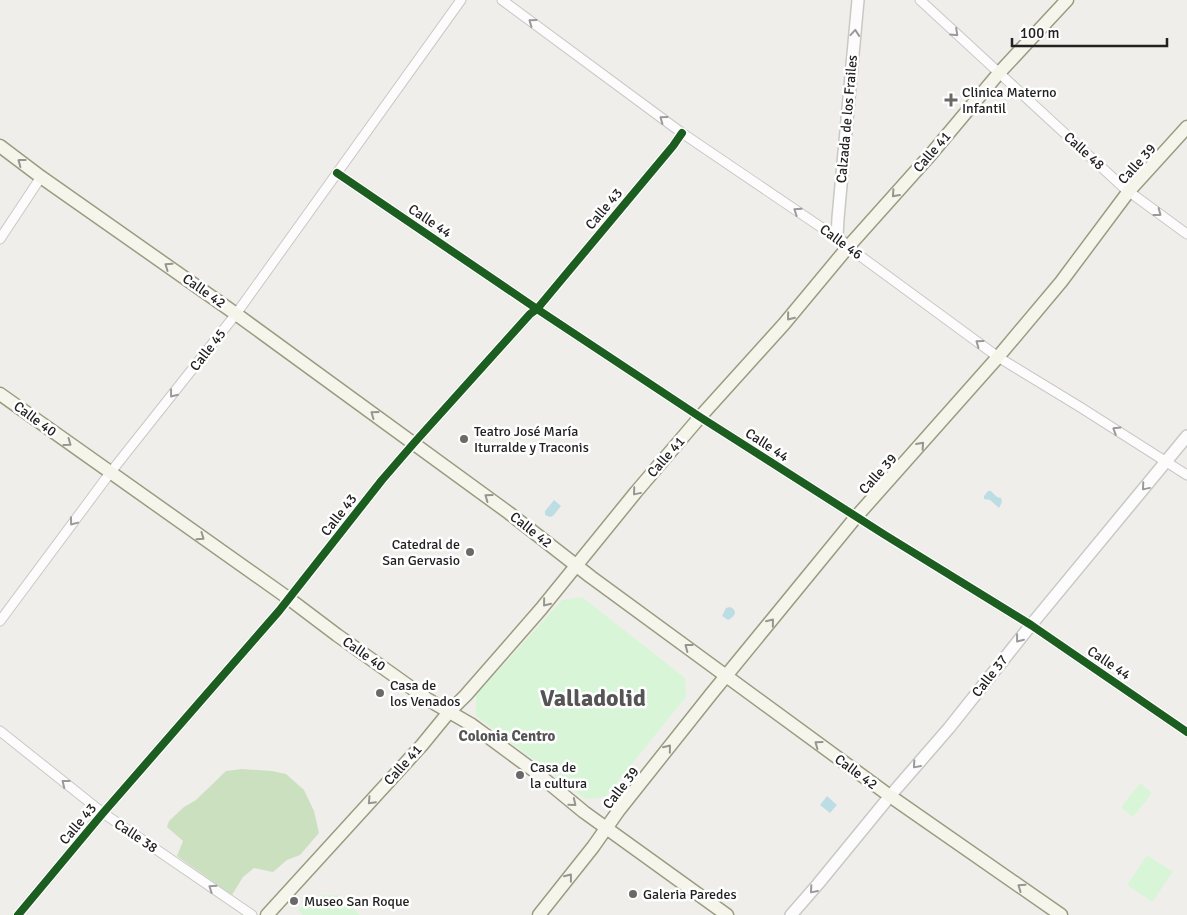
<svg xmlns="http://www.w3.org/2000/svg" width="1187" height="915" font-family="Signika,sans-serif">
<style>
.forest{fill:#cbe0bf}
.park{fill:#d8f6d7}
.water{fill:#bddde4}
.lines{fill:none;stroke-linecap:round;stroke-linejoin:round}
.minor-casing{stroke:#c9c8c6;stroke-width:11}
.tertiary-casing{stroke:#c9c8c6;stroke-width:14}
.secondary-casing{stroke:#9a9c80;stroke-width:15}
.minor{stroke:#fdfcfc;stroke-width:9}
.tertiary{stroke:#fdfcfc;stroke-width:11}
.secondary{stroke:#f5f5ec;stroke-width:12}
.cycleway-casing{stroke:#fff;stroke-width:11}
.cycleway{stroke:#1b5e20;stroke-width:8}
.oneway{stroke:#9a9a9a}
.oneway2{stroke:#969691}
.poi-dot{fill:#6a6968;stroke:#fff;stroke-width:2}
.labels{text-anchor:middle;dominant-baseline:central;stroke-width:5;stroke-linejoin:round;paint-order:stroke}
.poi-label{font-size:14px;fill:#222;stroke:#fff;text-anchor:start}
.street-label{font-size:14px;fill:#222;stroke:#fff}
.neighbourhood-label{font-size:15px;font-weight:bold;fill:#555;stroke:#fff}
.town-label{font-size:24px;font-weight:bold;fill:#555;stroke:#fff}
</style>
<rect width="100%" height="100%" fill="#f0eeea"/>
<polygon class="forest" points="242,769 272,771 286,774 304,790 314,811 319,833 300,855 287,860 273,872 254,868 243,877 232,895 177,856 183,841 167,827 169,821 184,807 196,800 226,771"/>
<g class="park">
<polygon points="582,597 685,678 686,697 605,797 586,799 476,716 476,695 562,600"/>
<polygon points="1140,783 1152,793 1133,817 1121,807"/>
<polygon points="1147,855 1173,872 1152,902 1127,885"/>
<polygon points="338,895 360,915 303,915 298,910 312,896"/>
</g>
<g class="water">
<polygon points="988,491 991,491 997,497 1001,498 1002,502 999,508 990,500 984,499 984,496"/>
<polygon points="554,500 561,506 553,516 550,517 545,515 545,511"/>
<path d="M730 607C739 611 734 617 728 620L722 616 726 608Z"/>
<polygon points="827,796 837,805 830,813 820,805"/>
</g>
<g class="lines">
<defs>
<g id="minor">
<polyline points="502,0 682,133 837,238"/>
<polyline points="920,0 1124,188 1187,234"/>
<polyline points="337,173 537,309 700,417 885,535 1031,625 1187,732"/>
<polyline points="0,239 41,177"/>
<polyline points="848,247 998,357 1080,407 1187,475"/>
<polyline points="0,621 110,473 236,314 461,0"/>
<polyline points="0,731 103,813 252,915"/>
<polyline points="18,915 103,813 279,611 382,480 414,443 530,314 537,309 673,146 682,133"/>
</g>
<g id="tertiary">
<polyline points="848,247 837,238 838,218 858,0"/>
<polyline points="791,915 818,884 890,796 949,728 1031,625 1187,436"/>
</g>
<g id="secondary">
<polyline points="0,146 41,177 236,314 509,513 591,577 890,796 1061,915"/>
<polyline points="0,394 288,598 337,635 427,699 472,725 533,770 584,812 727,915"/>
<polyline points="267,915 422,745 449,712 466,695 541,609 636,492 700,417 784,324 848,247 932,153 999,73 1067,0"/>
<polyline points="539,915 593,847 619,810 712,693 856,517 998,357 1061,282 1129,191 1187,127"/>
</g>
</defs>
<use href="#minor" class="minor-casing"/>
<use href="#tertiary" class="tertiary-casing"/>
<use href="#secondary" class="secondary-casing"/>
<use href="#minor" class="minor"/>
<use href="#tertiary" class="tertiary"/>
<use href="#secondary" class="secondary"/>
<defs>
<g id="cycleway">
<polyline points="337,173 537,309 700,417 885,535 1031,625 1187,732"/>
<polyline points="18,915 103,813 279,611 382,480 414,443 530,314 537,309 673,146 682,133"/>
</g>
</defs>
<use href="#cycleway" class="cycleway-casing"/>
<use href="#cycleway" class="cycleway"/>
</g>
<defs><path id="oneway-chevron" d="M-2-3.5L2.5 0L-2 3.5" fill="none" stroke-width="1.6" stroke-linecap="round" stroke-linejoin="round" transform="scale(1.25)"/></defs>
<g class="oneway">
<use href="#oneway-chevron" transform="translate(532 22) rotate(-144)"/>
<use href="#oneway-chevron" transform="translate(855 33) rotate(-85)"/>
<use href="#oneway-chevron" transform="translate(955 33) rotate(43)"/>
<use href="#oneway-chevron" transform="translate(663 119) rotate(-144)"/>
<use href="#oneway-chevron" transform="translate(797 211) rotate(-146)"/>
<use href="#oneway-chevron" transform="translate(1158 213) rotate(37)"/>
<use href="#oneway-chevron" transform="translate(979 343) rotate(-144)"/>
<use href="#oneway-chevron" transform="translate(173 394) rotate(128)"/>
<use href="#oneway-chevron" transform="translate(1116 430) rotate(-148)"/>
<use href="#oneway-chevron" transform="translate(1145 487) rotate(130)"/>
<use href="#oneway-chevron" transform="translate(73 522) rotate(127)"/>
<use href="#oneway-chevron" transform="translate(1019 639) rotate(128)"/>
<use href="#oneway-chevron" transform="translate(916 765) rotate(131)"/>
<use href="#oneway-chevron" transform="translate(65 783) rotate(-142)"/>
<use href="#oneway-chevron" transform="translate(212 888) rotate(-146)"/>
<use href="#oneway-chevron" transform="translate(813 890) rotate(131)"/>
</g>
<g class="oneway2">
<use href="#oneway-chevron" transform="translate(21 162) rotate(-143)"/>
<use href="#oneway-chevron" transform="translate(895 194) rotate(132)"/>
<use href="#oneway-chevron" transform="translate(168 266) rotate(-145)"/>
<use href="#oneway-chevron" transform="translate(790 317) rotate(129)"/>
<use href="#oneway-chevron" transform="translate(374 414) rotate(-144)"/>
<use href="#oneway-chevron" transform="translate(68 443) rotate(36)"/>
<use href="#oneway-chevron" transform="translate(921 445) rotate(-48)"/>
<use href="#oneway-chevron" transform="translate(636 492) rotate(130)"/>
<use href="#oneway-chevron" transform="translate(488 497) rotate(-144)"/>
<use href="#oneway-chevron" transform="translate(201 537) rotate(35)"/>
<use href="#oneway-chevron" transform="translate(546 603) rotate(129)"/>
<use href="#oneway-chevron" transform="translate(771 622) rotate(-51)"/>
<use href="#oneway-chevron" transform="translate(688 647) rotate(-143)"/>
<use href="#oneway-chevron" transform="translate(818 744) rotate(-144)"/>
<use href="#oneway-chevron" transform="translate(668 748) rotate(-51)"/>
<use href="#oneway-chevron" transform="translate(371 801) rotate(133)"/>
<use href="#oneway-chevron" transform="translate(573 803) rotate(39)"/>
<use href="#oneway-chevron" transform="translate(569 877) rotate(-52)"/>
<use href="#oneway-chevron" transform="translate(1021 887) rotate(-145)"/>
</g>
<g class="poi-dot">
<path d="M948.5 92.5h5v5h5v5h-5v5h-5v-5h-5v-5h5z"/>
<circle cx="464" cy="439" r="5"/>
<circle cx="470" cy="552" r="5"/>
<circle cx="380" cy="693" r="5"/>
<circle cx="520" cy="775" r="5"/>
<circle cx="633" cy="894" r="5"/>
<circle cx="294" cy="901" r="5"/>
</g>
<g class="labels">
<g class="poi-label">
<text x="962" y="92">Clinica Materno<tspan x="962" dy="16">Infantil</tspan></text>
<text x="474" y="431">Teatro José María<tspan x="474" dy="16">Iturralde y Traconis</tspan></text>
<text x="460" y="544" text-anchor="end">Catedral de<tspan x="460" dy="16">San Gervasio</tspan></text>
<text x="390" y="685">Casa de<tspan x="390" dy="16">los Venados</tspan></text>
<text x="530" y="767">Casa de<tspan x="530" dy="16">la cultura</tspan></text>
<text x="643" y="894">Galeria Paredes</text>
<text x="304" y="901">Museo San Roque</text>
</g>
<g class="street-label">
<text transform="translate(847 119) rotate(-85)">Calzada de los Frailes</text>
<text transform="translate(1084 151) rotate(42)">Calle 48</text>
<text transform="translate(932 152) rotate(-49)">Calle 41</text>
<text transform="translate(1137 164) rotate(-48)">Calle 39</text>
<text transform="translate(604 209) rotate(-50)">Calle 43</text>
<text transform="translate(430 221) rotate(34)">Calle 44</text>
<text transform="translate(841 242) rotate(36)">Calle 46</text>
<text transform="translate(204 291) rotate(35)">Calle 42</text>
<text transform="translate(208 350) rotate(-52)">Calle 45</text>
<text transform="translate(35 419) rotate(36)">Calle 40</text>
<text transform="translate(767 445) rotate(33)">Calle 44</text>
<text transform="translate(666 457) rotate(-49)">Calle 41</text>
<text transform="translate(878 474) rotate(-48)">Calle 39</text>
<text transform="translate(339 515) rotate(-52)">Calle 43</text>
<text transform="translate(531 530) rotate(38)">Calle 42</text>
<text transform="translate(364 654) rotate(35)">Calle 40</text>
<text transform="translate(1109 663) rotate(34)">Calle 44</text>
<text transform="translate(990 676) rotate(-52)">Calle 37</text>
<text transform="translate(403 765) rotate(-48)">Calle 41</text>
<text transform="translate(856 772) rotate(36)">Calle 42</text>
<text transform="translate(621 788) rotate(-52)">Calle 39</text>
<text transform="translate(78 824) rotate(-50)">Calle 43</text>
<text transform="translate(136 836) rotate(34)">Calle 38</text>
</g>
<g class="neighbourhood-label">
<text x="507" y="736">Colonia Centro</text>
</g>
<g class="town-label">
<text x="593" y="698">Valladolid</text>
</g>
</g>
<path d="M1012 38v8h155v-8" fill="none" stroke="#222222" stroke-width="2.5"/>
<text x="1020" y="38" font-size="15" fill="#222222" stroke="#ffffff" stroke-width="4" paint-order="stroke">100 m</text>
</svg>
